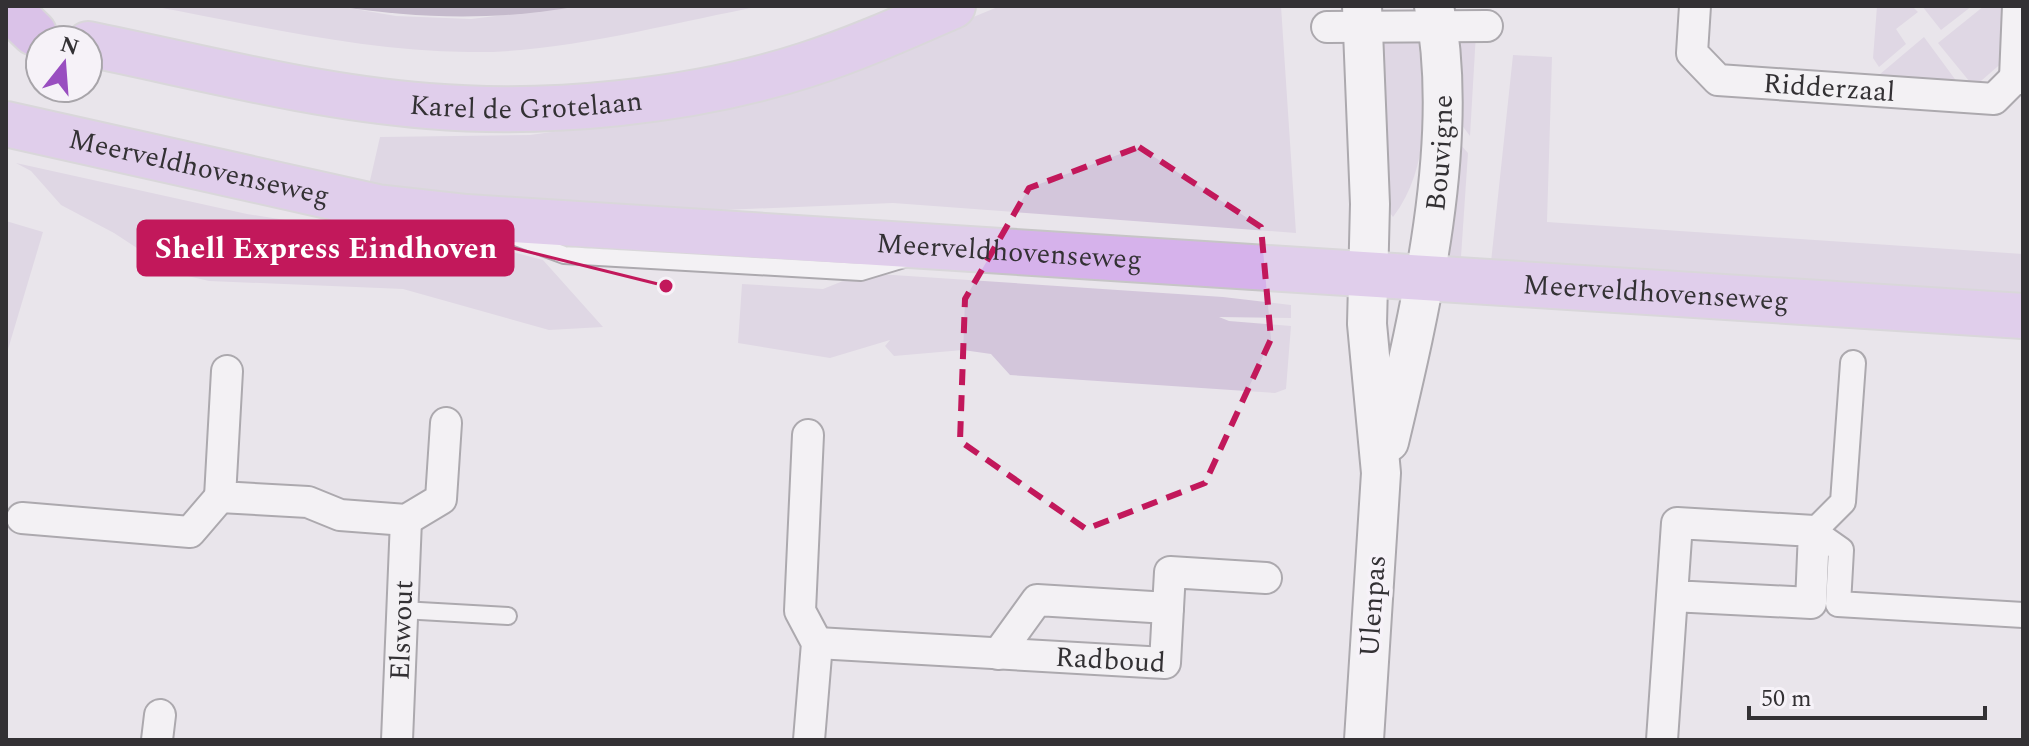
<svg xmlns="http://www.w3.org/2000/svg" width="2029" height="746" font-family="Spectral,serif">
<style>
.green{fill:#d3c6db}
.water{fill:#9a86a6}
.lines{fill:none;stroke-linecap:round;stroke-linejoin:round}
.service-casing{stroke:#636065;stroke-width:20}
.pedestrian-casing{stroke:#636065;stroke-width:28}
.minor-casing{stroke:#636065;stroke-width:34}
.tertiary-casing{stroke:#636065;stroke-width:42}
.primary-casing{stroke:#c6c5c6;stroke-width:48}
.trunk-casing{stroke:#c6c5c6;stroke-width:48}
.service{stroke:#fff;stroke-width:16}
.pedestrian{stroke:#fff;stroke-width:24}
.minor{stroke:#fff;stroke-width:30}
.tertiary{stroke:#fff;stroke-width:38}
.primary{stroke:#d6b2eb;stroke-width:44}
.trunk{stroke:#c898e4;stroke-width:44}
.marked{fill:none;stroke:#c2185b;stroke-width:6;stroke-dasharray:16 10;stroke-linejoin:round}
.labels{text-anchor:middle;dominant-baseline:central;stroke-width:7;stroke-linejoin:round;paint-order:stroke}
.street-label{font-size:28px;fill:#333134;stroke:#f6f2f8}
.leader{fill:none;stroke:#c2185b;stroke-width:3}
.callout-dot{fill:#c2185b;stroke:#f6f2f8;stroke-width:3}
.callout{fill:#c2185b;stroke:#c2185b;stroke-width:3}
.callout-label{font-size:30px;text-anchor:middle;font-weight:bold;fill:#fff}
</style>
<rect width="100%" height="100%" fill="#e9e5eb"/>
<g class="green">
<path d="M151 6H337L396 16 471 19 579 6H762C670 23 561 54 468 52 361 51 256 25 151 6Z"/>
<polygon points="1000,6 1281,6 1296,233 893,203 699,211 587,206 369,185 380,137 530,135 624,122 908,44"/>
<polygon points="1877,6 1912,6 1918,12 1896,29 1906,44 1879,67 1873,58"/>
<polygon points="1922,6 1972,6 1941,30"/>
<polygon points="1984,6 2008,6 2004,61 1974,87 1938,43"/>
<polygon points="1453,32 1476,33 1470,136 1458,120"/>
<polygon points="1924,37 1960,86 1873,80"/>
<path d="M1383 40 1418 41C1426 100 1431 167 1393 217L1388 210Z"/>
<polygon points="1513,55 1552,57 1547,222 2023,254 2023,296 1491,262"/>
<polygon points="1458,142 1468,153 1461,257 1432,255"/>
<polygon points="16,163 247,214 398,238 501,249 543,260 603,327 549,330 403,289 209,281 175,273 114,233 61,205 31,171"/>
<polygon points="6,221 43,232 6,356"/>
<polygon points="863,273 1223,297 1291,305 1291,318 1219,317 1229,321 1291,326 1286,389 1275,393 1010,375 991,354 963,350 894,356 885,346 890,340 830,358 738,343 742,284 823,289"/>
</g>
<path class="water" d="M337 6H579C497 21 419 19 337 6Z"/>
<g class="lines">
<defs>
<g id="service">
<polyline points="513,236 564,255 861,272 904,259"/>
<polyline points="402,610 508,616"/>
</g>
<polyline id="pedestrian" points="1853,363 1843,502 1814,531 1841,550 1838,604 2023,615"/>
<g id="minor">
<path id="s1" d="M1695 6 1692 53 1718 80 1994 99 2015 78 2023 79"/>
<polyline points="1327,27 1487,26"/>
<polyline points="2015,78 2018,6"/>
<polyline points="227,371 220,497 308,502 340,515 406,520 441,499 446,423"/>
<polyline points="808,435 800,611 817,643 809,740"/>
<polyline points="22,518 190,532 220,497"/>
<path id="s2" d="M817 643 1165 663 1168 608"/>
<polyline points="998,654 1037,600 1168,608 1170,572 1266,578"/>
<polyline points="157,740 160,715"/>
<path id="s3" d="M397 740 406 520"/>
<polyline points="1662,740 1677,523 1814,531 1811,603 1672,596"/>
</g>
<g id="tertiary">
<polyline points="1362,6 1370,204 1367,324 1381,473 1364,740"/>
<path id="s4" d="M1389 442C1420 312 1461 138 1434 6"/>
</g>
<g id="primary">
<path id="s5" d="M88 44C200 67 314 97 428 106 548 116 692 102 806 65 856 49 905 27 953 6"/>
<path id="s6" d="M6 124 377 207 467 217 2023 316"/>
</g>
<polyline id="trunk" points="6,6 34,33"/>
</defs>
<use href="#service" class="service-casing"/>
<use href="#pedestrian" class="pedestrian-casing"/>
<use href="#minor" class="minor-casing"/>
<use href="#tertiary" class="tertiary-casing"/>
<use href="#primary" class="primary-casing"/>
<use href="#trunk" class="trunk-casing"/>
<use href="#service" class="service"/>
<use href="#pedestrian" class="pedestrian"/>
<use href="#minor" class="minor"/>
<use href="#tertiary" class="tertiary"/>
<use href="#primary" class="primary"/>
<use href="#trunk" class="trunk"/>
</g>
<path d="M0 0H2029V746H0ZM1139 147 1261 227 1271 339 1205 483 1086 529 960 441 965 299 1029 188Z" fill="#e9e5eb" fill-opacity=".55" fill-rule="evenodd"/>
<path class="marked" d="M1139 147 1261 227 1271 339 1205 483 1086 529 960 441 965 299 1029 188Z"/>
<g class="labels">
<g class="street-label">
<text stroke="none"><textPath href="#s1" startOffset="196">Ridderzaal</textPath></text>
<text stroke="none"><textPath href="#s5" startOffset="444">Karel de Grotelaan</textPath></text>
<text stroke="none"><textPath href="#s4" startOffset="294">Bouvigne</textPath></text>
<text stroke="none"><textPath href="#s6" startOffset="198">Meerveldhovenseweg</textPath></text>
<text stroke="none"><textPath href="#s6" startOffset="1014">Meerveldhovenseweg</textPath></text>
<text stroke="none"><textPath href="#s6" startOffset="1662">Meerveldhovenseweg</textPath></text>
<text transform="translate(1373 606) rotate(-86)">Ulenpas</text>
<text stroke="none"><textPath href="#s3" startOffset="110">Elswout</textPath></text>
<text stroke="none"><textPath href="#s2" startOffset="294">Radboud</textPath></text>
</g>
</g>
<path class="leader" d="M666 286L513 248"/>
<circle class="callout-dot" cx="666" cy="286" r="8"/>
<rect class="callout" x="138" y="221" width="375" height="54" rx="8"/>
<g class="callout-label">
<text x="326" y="258">Shell Express Eindhoven</text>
</g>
<rect width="2029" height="746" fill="none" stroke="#333134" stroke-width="16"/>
<g transform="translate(64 64) rotate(17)"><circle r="38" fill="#f6f2f8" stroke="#a8a5aa" stroke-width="2"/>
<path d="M0-6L14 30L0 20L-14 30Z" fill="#994ec0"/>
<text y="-12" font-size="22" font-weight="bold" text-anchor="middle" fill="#333134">N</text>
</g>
<path d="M1749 706v12h236v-12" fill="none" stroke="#333134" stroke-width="4"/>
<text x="1761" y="706" font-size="24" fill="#333134" stroke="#f6f2f8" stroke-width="6" paint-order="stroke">50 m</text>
</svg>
